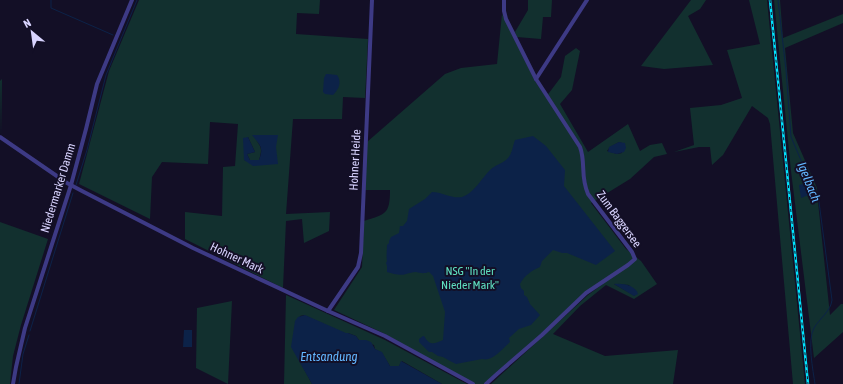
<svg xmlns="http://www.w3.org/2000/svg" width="843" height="384" font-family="'Asap Condensed',sans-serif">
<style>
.green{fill:#12302f;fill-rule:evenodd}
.water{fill:#0c2248}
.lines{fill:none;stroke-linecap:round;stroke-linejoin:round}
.stream{stroke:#0c2248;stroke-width:1}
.minor{stroke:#3d3a85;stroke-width:4}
.rail-casing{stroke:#00e5ff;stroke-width:2.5}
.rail{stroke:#130f26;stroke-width:1;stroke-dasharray:3;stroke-linecap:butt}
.labels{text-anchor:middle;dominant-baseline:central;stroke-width:4;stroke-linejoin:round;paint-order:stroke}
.street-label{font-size:12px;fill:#d9d4ff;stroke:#130f26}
.park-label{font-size:12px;fill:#5fe0c0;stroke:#130f26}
.water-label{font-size:13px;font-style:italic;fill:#62b6ff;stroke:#130f26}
</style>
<rect width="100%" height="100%" fill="#130f26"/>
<g class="green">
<path d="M139 0H320L319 14 297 13 296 34 368 39 365 98 343 97 342 119H293L286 214 330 212 329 231 304 243 302 219 286 221 283 288 185 239V212L222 216 223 167 235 166 238 124 210 122 208 164 162 162 152 177 150 219 79 184 109 71ZM252 136 278 164H266L244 160 248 137 255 152 247 154 250 160H259C263 147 261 146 252 136Z"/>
<polygon points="528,0 552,0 551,17 543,17 541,39 517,37 515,32 528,10"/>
<polygon points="691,0 706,0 700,9 688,16 713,65 664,69 641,66"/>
<polygon points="749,0 767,0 805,384 793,384 770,124 768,118 752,106 723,155 712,165 710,147 699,147 674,152 694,145 690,108 721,105 742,98 727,50 760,44"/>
<polygon points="774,0 780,0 783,38 843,14 843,23 785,48 793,133 817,188 818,202 830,315 841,304 843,304 843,332 814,358 791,171"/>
<path d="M502 14 535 81 546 97 561 77 565 56 576 48 580 51 572 90 560 104 588 152 628 124 640 151 650 145 662 143 667 154 654 157 630 179 591 203 626 249 641 261 657 284 634 299 606 285 580 306 553 334 605 356 678 350 673 384H491L588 295 603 284 600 282 485 384H475L383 333 334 310 362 267 364 221C385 214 390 215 390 190H365L367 142 445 74 461 68 497 64ZM619 142 622 143V153L617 154 607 151 610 147ZM614 284 629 285 635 296Z"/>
<polygon points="2,79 1,135 0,81"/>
<polygon points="0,222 48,239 21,325 13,356 10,384 0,384"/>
<polygon points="286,295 385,340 467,384 442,384 402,361 399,366 390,366 382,353 375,349 374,345 359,340 356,336 348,333 346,334 304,315 300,316 292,347 312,384 284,384"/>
<polygon points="232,301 228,384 196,368 197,308"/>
</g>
<g class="water">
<path d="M326 74H328L337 75C342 82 339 89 333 95L325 94 323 92 324 78Z"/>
<path d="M252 135H278L276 147 278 164 253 166 244 160 243 138 248 137 255 152 247 154 250 160H259C264 147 260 145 252 135Z"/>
<path d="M533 136 546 146 565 170 564 186 615 251 596 265 567 253H562L553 250 542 261 540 267C531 271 525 275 520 284L521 288 524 291V295L527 297 530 304 540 315 531 325 519 329 509 338 510 342 508 344C501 350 492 362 482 359L456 364 450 361 443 357 438 356 432 352H429L419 342V339L423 336H424C430 346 434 344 443 340L445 312 433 276 429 272C423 274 421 273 416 272 412 272 410 273 406 274 400 276 394 274 387 272V266L386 263 387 261C386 257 387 250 387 245L389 243V241L391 237 399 233 400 226H403L407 221 409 209 425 199 432 192C442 192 452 199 462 197 473 194 482 178 490 170 495 165 504 163 508 158 512 154 513 145 515 140Z"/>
<polygon points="619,142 625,143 626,148 624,152 617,154 608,152 609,147"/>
<polygon points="807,183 811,194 801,198 799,185"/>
<path d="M614 284C623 283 635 285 638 294L634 296Z"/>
<polygon points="305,315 346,333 348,333 356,336 359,340 366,340 371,342 375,349 382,352 390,366 399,366 401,361 442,384 312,384 291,347 295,321 298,317"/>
<polygon points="184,330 192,330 192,347 183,347"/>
</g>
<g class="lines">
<g class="stream">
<polyline points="51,0 51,8 113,35"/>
<path d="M778 0 786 70 791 137 819 202 832 300C831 311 819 319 814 328 807 341 813 370 815 384"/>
<polyline points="76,185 87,150 106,75 137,0"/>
<polyline points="30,331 73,193"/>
<polyline points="19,384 23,354 29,335"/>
</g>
<g class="minor">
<polyline points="504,0 504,11 506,19 536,79"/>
<polyline points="0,137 67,183 82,191 193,248 328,311 385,336 473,384"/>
<polyline points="328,311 358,267 361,253 372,0"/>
<polyline points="13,384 16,367 25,328 71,185 86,129 97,84 132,0"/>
<path d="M486 384 497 374 542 335 586 293 628 265 635 259 632 252 588 194C580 176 586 163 580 147L536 79 587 0"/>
</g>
<defs>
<polyline id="rail" points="770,0 808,384"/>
</defs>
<use href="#rail" class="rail-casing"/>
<use href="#rail" class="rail"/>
</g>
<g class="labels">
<g class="street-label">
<text transform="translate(355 160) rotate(-87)">Hohner Heide</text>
<text transform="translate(58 188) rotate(-73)">Niedermarker Damm</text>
<text transform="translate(619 219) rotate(54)">Zum Baggersee</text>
<text transform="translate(237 258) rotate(25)">Hohner Mark</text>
</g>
<g class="park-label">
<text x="470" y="271">NSG "In der<tspan x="470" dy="14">Nieder Mark"</tspan></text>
</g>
<g class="water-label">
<text transform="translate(809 182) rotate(68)">Igelbach</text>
<text x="329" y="356">Entsandung</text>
</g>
</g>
<g transform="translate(32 32) rotate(331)" stroke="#130f26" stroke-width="3" paint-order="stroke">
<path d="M0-3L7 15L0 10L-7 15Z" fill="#d9d4ff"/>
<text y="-6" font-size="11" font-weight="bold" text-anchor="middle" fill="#d9d4ff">N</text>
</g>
</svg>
